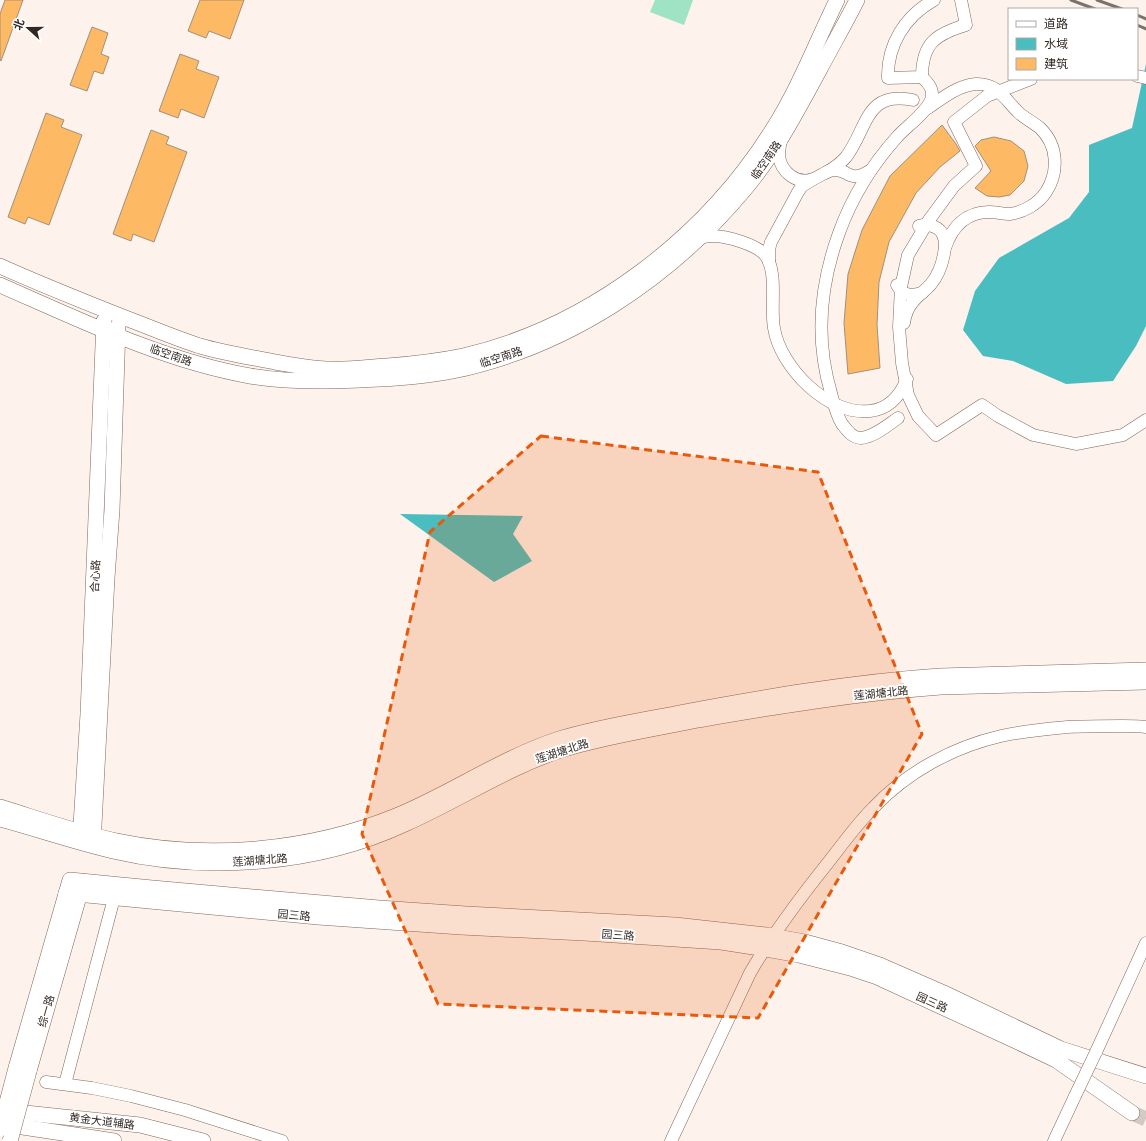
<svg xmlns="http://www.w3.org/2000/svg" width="1146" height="1141" font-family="Lora,'Noto Sans SC',serif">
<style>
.green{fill:#9ee3c4}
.water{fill:#49bdbf}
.building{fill:#feb965;stroke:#a2907c}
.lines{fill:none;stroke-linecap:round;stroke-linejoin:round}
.major-tunnel{stroke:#d4cac4;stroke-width:15;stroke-dasharray:15 8;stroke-linecap:butt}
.minor-casing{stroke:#80675c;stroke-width:13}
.major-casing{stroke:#80675c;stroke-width:16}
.minor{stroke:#fff;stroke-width:12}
.major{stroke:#fff;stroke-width:15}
.rail{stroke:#7c726c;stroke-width:3}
.minor-bridge-casing{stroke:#80675c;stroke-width:13;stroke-linecap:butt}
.major-bridge-casing{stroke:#80675c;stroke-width:16;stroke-linecap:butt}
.minor-bridge{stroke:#fff;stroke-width:12}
.major-bridge{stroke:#fff;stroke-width:15}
.marked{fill:#e8590c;fill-opacity:0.2;stroke:#e8590c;stroke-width:3;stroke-dasharray:8 5;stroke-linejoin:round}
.labels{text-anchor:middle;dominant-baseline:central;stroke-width:3.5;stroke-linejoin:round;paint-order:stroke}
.street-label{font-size:11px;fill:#322823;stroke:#fff}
</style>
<rect width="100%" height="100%" fill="#fdf2ec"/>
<polygon class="green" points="655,0 693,0 684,25 650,12"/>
<g class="water">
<polygon points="1146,64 1146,326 1136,346 1113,381 1066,384 1013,361 983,356 963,330 975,291 999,258 1069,218 1089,192 1089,145 1132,128"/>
<polygon points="400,514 523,516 513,534 532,561 494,582"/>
</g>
<g class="building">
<polygon points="5,0 23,0 1,61 0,60 0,14"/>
<polygon points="200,0 244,0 230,39 209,31 206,38 188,31"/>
<polygon points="92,27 108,33 101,54 109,57 103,74 94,71 87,91 70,85"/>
<polygon points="180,54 199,61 196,69 219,77 204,118 181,109 178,118 159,111"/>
<polygon points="46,113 64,120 61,127 82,135 49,225 28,217 25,224 8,217"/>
<polygon points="942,125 956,144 960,151 940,167 916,193 889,242 879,282 877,325 880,368 848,374 844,323 848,274 862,230 890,176"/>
<polygon points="151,130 169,137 166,144 187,152 154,242 133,234 131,241 113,234"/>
<polygon points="994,137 1011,141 1024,151 1028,166 1024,181 1010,195 999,197 987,196 975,188 991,171 975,146 981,140"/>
</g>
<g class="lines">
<polyline class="major-tunnel" points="1132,1113 1146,1119"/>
<defs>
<g id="minor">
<path d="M934 0C905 16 887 45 888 78L922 77C922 43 936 34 966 25L961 0"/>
<polyline points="1137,76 1146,78"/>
<polyline points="1031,79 987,96 954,122 976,166 954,186 929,220 908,255 901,287 899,327 902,363 908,395 918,416 936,435 982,405 998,416 1033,435 1076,444 1123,435 1146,420"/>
<path d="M928 108C942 98 959 85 976 84 997 83 1005 99 1018 112 1024 118 1033 122 1040 128 1058 145 1059 172 1046 192 1038 204 1024 212 1010 214 1003 214 996 212 989 212 966 212 952 227 945 248"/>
<path d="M781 140C780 145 779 151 779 156 781 172 797 185 813 179 819 177 826 171 833 170 850 168 847 185 871 170"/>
<path d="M827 172C834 168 841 163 846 157 868 128 865 90 913 100"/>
<path d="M698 238C703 237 708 236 713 236 727 236 758 245 766 256 778 274 770 307 774 328 780 367 828 416 870 411 889 409 900 396 907 379"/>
<polyline points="769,262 769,249 771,242 798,192 802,186 812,180"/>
<path d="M897 285C903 296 912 296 922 293"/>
<path d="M904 323C905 316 907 309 912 303 917 296 925 291 931 284 941 272 953 238 937 228 931 225 925 224 919 226"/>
<path d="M898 418C888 425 874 437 861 438 852 438 847 430 842 424 836 414 834 404 831 393 815 339 820 285 839 233 852 197 872 165 897 137 907 126 926 113 931 100 935 90 928 83 922 77"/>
<polyline points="1096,1052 1146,943"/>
<polyline points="46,1082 92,1088 131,1096 185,1110 282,1141"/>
<polyline points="65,1084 114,898"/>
<path d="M671 1141 750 973C772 935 799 899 827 864 842 845 856 825 873 808 907 772 953 747 1001 736 1022 731 1045 729 1067 727 1086 726 1103 726 1122 726 1130 726 1138 726 1146 727"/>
<polyline points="1054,1141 1075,1096"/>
</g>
<g id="major">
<path d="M0 266C42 285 85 302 128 319 152 328 175 338 200 346 224 353 250 357 275 362 293 365 312 369 331 369 349 370 368 367 387 366 412 364 438 361 463 356 589 327 705 238 773 129 799 88 816 43 837 0"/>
<path d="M0 285C80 320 164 361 250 376 286 382 323 382 360 380 391 379 422 377 453 371 568 347 671 278 745 189 776 152 797 111 820 69 832 46 845 24 857 0"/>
<path d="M0 807C39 819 78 833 117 841 208 860 310 851 396 816 452 793 501 758 559 739 598 727 639 721 679 713 765 697 852 682 940 676L1146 670"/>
<path d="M0 819C37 829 75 842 113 851 207 873 317 865 405 824 459 800 508 767 564 749 608 736 653 729 698 720 779 706 859 693 941 687L1146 682"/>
<polyline points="80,841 88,714 104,321"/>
<polyline points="93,844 107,578 112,510 118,326"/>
<polyline points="66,893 318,917 461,927 584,933 721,942 760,948 799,955 850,968 877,977 1018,1042 1056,1060 1132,1113"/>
<polyline points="16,1068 70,880 152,888 379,908 466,914 675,925 766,935 805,942 842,952 880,965 944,993 1061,1049 1146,1076"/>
<polyline points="29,1071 82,886"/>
<polyline points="6,1111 140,1125 203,1141"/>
<polyline points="3,1124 114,1141"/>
</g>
</defs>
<use href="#minor" class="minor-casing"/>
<use href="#major" class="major-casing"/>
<use href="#minor" class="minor"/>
<use href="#major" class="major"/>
<g class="rail">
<polyline points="1071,0 1095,9"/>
<polyline points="1097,0 1122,9"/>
<polyline points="1137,15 1146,19"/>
<polyline points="1137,25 1146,29"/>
</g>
<defs>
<polyline id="minor-bridge" points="1075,1096 1096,1052"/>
<g id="major-bridge">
<polyline points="0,1129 16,1068"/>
<polyline points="10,1141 29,1071"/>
</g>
</defs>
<use href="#minor-bridge" class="minor-bridge-casing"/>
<use href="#major-bridge" class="major-bridge-casing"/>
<use href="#minor-bridge" class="minor-bridge"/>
<use href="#major-bridge" class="major-bridge"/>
</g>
<path class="marked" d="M541 436 818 472 922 734 758 1018 438 1004 362 834 430 532Z"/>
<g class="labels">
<g class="street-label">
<text transform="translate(766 160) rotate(-55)">临空南路</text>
<text transform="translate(171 355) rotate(19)">临空南路</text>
<text transform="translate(501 357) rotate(-18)">临空南路</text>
<text transform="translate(95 576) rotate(-87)">合心路</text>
<text transform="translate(881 693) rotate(-6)">莲湖塘北路</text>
<text transform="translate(562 751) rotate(-18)">莲湖塘北路</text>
<text transform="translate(260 860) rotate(-4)">莲湖塘北路</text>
<text transform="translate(294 915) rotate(5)">园三路</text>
<text transform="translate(618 935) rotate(4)">园三路</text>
<text transform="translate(932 1002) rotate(24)">园三路</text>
<text transform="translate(46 1011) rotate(-74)">综一路</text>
<text transform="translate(102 1121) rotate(7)">黄金大道辅路</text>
</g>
</g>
<rect x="1008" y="8" width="130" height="72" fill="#ffffff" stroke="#ada9a7"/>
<rect x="1016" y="21" width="20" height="6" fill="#ffffff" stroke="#ada9a7"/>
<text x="1044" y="28" font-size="12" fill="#322823">道路</text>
<rect x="1016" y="38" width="20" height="12" fill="#49bdbf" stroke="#ada9a7"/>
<text x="1044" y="48" font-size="12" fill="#322823">水域</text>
<rect x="1016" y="58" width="20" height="12" fill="#feb965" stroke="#ada9a7"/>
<text x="1044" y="68" font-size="12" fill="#322823">建筑</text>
<g transform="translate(28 28) rotate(291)" stroke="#ffffff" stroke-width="3" paint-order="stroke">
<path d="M0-3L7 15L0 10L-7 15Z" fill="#322823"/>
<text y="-6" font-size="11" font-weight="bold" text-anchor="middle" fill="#322823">北</text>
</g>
</svg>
